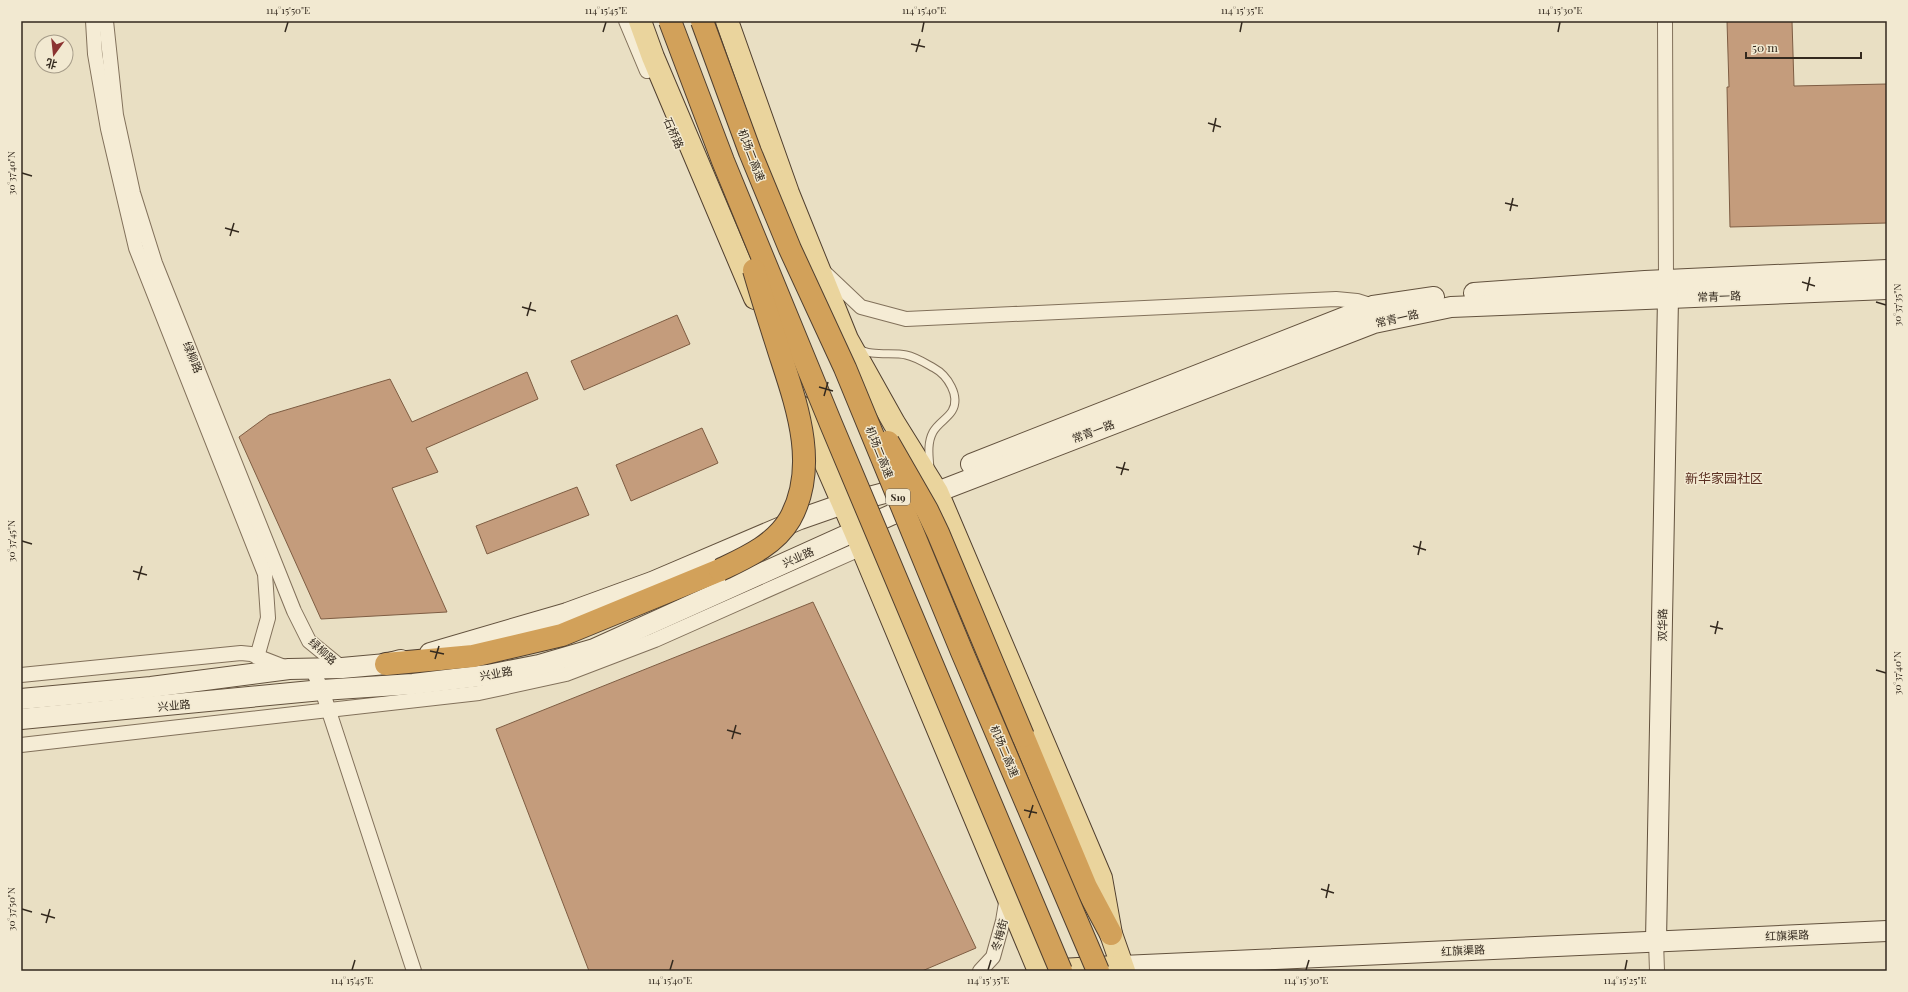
<svg xmlns="http://www.w3.org/2000/svg" width="1908" height="992" font-family="'Playfair Display','Noto Sans SC',serif">
<style>
.building{fill:#c49c7c;stroke:#7e5d43}
.lines{fill:none;stroke-linecap:round;stroke-linejoin:round}
.lane-casing{stroke:#82715b;stroke-width:9}
.street-casing{stroke:#82715b;stroke-width:16}
.secondary-casing{stroke:#63523e;stroke-width:22}
.primary-casing{stroke:#503f2f;stroke-width:24}
.highway-casing{stroke:#503f2f;stroke-width:24}
.lane{stroke:#f5ecd5;stroke-width:7}
.street{stroke:#f5ecd5;stroke-width:14}
.secondary{stroke:#f5ecd5;stroke-width:20}
.primary{stroke:#ead49d;stroke-width:22}
.highway{stroke:#d2a15a;stroke-width:22}
.highway-bridge-casing{stroke:#503f2f;stroke-width:24;stroke-linecap:butt}
.highway-bridge{stroke:#d2a15a;stroke-width:22}
.ticks{fill:none;stroke:#33291e;stroke-width:1.5}
.labels{text-anchor:middle;dominant-baseline:central;stroke-width:3;stroke-linejoin:round;paint-order:stroke}
.shield{fill:#f2e9d1;stroke:#6c6354;stroke-width:1}
.shield-label{font-size:10px;font-weight:bold;fill:#33291e}
.street-label{font-size:11px;fill:#33291e;stroke:#f2e9d1}
.quarter-label{font-size:13px;fill:#5b2f21;stroke:#f2e9d1}
.neatline{fill:none;stroke:#33291e;stroke-width:1.5}
.ticks-label{font-size:10px;text-anchor:middle;fill:#33291e}
</style>
<rect width="100%" height="100%" fill="#e9dfc3"/>
<g class="building">
<polygon points="1727,21 1792,21 1794,86 1887,84 1887,223 1730,227 1727,87 1729,87"/>
<polygon points="677,315 690,344 584,390 571,361"/>
<polygon points="527,372 538,399 426,448 438,472 392,488 447,612 321,619 239,437 269,415 390,379 412,422"/>
<polygon points="702,428 718,463 631,501 616,465"/>
<polygon points="577,487 589,515 487,554 476,526"/>
<polygon points="813,602 976,948 922,971 589,971 496,729"/>
</g>
<g class="lines">
<defs>
<path id="lane" d="M858 348C870 357 892 352 906 355 916 357 925 363 934 368 947 375 961 396 952 411 947 419 938 423 933 432 927 443 929 456 930 468"/>
<g id="street">
<polyline points="93,21 95,54 108,129 136,248 265,574 268,618 257,657"/>
<polyline points="106,21 116,115 133,193 155,263 294,611 309,641 342,668"/>
<polyline points="626,21 647,71"/>
<polyline points="1665,21 1666,280"/>
<polyline points="823,271 861,307 906,319 1336,299 1357,301 1373,306"/>
<polyline points="312,669 322,690 414,971"/>
<polyline points="21,675 241,653 251,654 287,668"/>
<polyline points="21,745 479,693 566,674 655,640 862,548"/>
<polyline points="1656,941 1657,971"/>
<polyline points="980,971 993,957 1003,921 1007,897"/>
</g>
<g id="secondary">
<polyline points="1474,293 1645,281 1887,270"/>
<polyline points="971,464 1373,306 1434,297"/>
<polyline points="430,653 567,613 652,582 800,519 843,504 911,486"/>
<polyline points="21,699 151,687 289,669 342,668 386,664 401,660"/>
<polyline points="21,719 322,690 413,684 488,675 539,665 594,649 891,515 937,492 1374,323 1451,307 1887,289"/>
<polyline points="1656,941 1668,298 1667,286"/>
<polyline points="1122,966 1887,931"/>
</g>
<g id="primary">
<polyline points="640,21 653,57 755,298"/>
<polyline points="727,21 788,193 847,339 894,423 937,492 1101,878 1111,934 1124,971"/>
<polyline points="801,407 855,531 1039,971"/>
<polyline points="1042,971 1115,967"/>
</g>
<g id="highway">
<polyline points="386,664 473,656 562,635 720,570"/>
<polyline points="1023,736 1086,887 1111,934"/>
</g>
</defs>
<use href="#lane" class="lane-casing"/>
<use href="#street" class="street-casing"/>
<use href="#secondary" class="secondary-casing"/>
<use href="#primary" class="primary-casing"/>
<use href="#highway" class="highway-casing"/>
<use href="#lane" class="lane"/>
<use href="#street" class="street"/>
<use href="#secondary" class="secondary"/>
<use href="#primary" class="primary"/>
<use href="#highway" class="highway"/>
<defs>
<g id="highway-bridge">
<polyline points="670,21 723,161 831,424 1061,971"/>
<polyline points="702,21 750,152 790,249 845,368 962,652 1098,971"/>
<polyline points="888,442 927,510 938,533 1023,736"/>
<path d="M720 570C745 558 775 545 790 519 819 467 797 406 780 354 771 326 762 298 754 270"/>
</g>
</defs>
<use href="#highway-bridge" class="highway-bridge-casing"/>
<use href="#highway-bridge" class="highway-bridge"/>
</g>
<path class="ticks" d="M285 32 288 22M603 32 606 22M922 32 924 22M1240 32 1242 22M1558 32 1560 22M911 44 925 47M916 52 920 39M1208 123 1221 127M1213 132 1216 118M22 173 32 176M1505 203 1518 206M1510 211 1513 198M225 228 239 232M230 236 234 223M1802 282 1815 286M1807 291 1810 277M1876 302 1886 305M522 307 536 311M527 316 531 302M819 387 833 391M824 396 828 382M1116 467 1129 470M1121 475 1125 462M22 541 32 544M1413 546 1426 550M1418 555 1421 541M133 571 147 575M138 580 142 566M1710 626 1723 629M1715 634 1718 621M430 651 444 654M435 659 439 646M1876 670 1886 673M727 730 741 734M732 739 736 725M1024 810 1037 813M1029 818 1033 805M1321 889 1334 893M1326 898 1329 884M22 909 32 912M41 914 55 918M46 923 50 909M352 970 355 960M670 970 673 960M988 970 991 960M1306 970 1309 960M1625 970 1627 960"/>
<g class="labels">
<rect class="shield" x="886" y="489" width="24" height="16" rx="3"/>
<g class="shield-label">
<text x="898" y="497">S19</text>
</g>
<g class="street-label">
<text transform="translate(674 133) rotate(66)">石桥路</text>
<text transform="translate(752 155) rotate(69)">机场二高速</text>
<text transform="translate(1719 296) rotate(-2)">常青一路</text>
<text transform="translate(1397 318) rotate(-13)">常青一路</text>
<text transform="translate(193 357) rotate(68)">绿柳路</text>
<text transform="translate(1093 431) rotate(-21)">常青一路</text>
<text transform="translate(880 452) rotate(68)">机场二高速</text>
<text transform="translate(798 557) rotate(-24)">兴业路</text>
<text transform="translate(1662 625) rotate(-89)">双华路</text>
<text transform="translate(323 651) rotate(42)">绿柳路</text>
<text transform="translate(496 673) rotate(-10)">兴业路</text>
<text transform="translate(174 705) rotate(-5)">兴业路</text>
<text transform="translate(1005 751) rotate(67)">机场二高速</text>
<text transform="translate(999 935) rotate(-75)">冬梅街</text>
<text transform="translate(1787 935) rotate(-2)">红旗渠路</text>
<text transform="translate(1463 950) rotate(-3)">红旗渠路</text>
</g>
<g class="quarter-label">
<text x="1724" y="477">新华家园社区</text>
</g>
</g>
<rect width="1908" height="992" fill="none" stroke="#f2e9d1" stroke-width="44"/>
<g transform="translate(54 54) rotate(195)"><circle r="19" fill="#f2e9d1" stroke="#a69c89"/>
<path d="M0-3L7 15L0 10L-7 15Z" fill="#8b3331"/>
<text y="-6" font-size="11" font-weight="bold" text-anchor="middle" fill="#33291e">北</text>
</g>
<path d="M1746 52v6h115v-6" fill="none" stroke="#33291e" stroke-width="2"/>
<text x="1752" y="52" font-size="12" fill="#33291e" stroke="#f2e9d1" stroke-width="3" paint-order="stroke">50 m</text>
<rect x="22" y="22" width="1864" height="948" class="neatline"/>
<g class="ticks-label">
<text x="288" y="14">114°15'50"E</text>
<text x="606" y="14">114°15'45"E</text>
<text x="924" y="14">114°15'40"E</text>
<text x="1242" y="14">114°15'35"E</text>
<text x="1560" y="14">114°15'30"E</text>
<text transform="translate(11 173) rotate(-90)" y="4">30°37'40"N</text>
<text transform="translate(1897 305) rotate(-90)" y="4">30°37'35"N</text>
<text transform="translate(11 541) rotate(-90)" y="4">30°37'45"N</text>
<text transform="translate(1897 673) rotate(-90)" y="4">30°37'40"N</text>
<text transform="translate(11 909) rotate(-90)" y="4">30°37'50"N</text>
<text x="352" y="984">114°15'45"E</text>
<text x="670" y="984">114°15'40"E</text>
<text x="988" y="984">114°15'35"E</text>
<text x="1306" y="984">114°15'30"E</text>
<text x="1625" y="984">114°15'25"E</text>
</g>
</svg>
